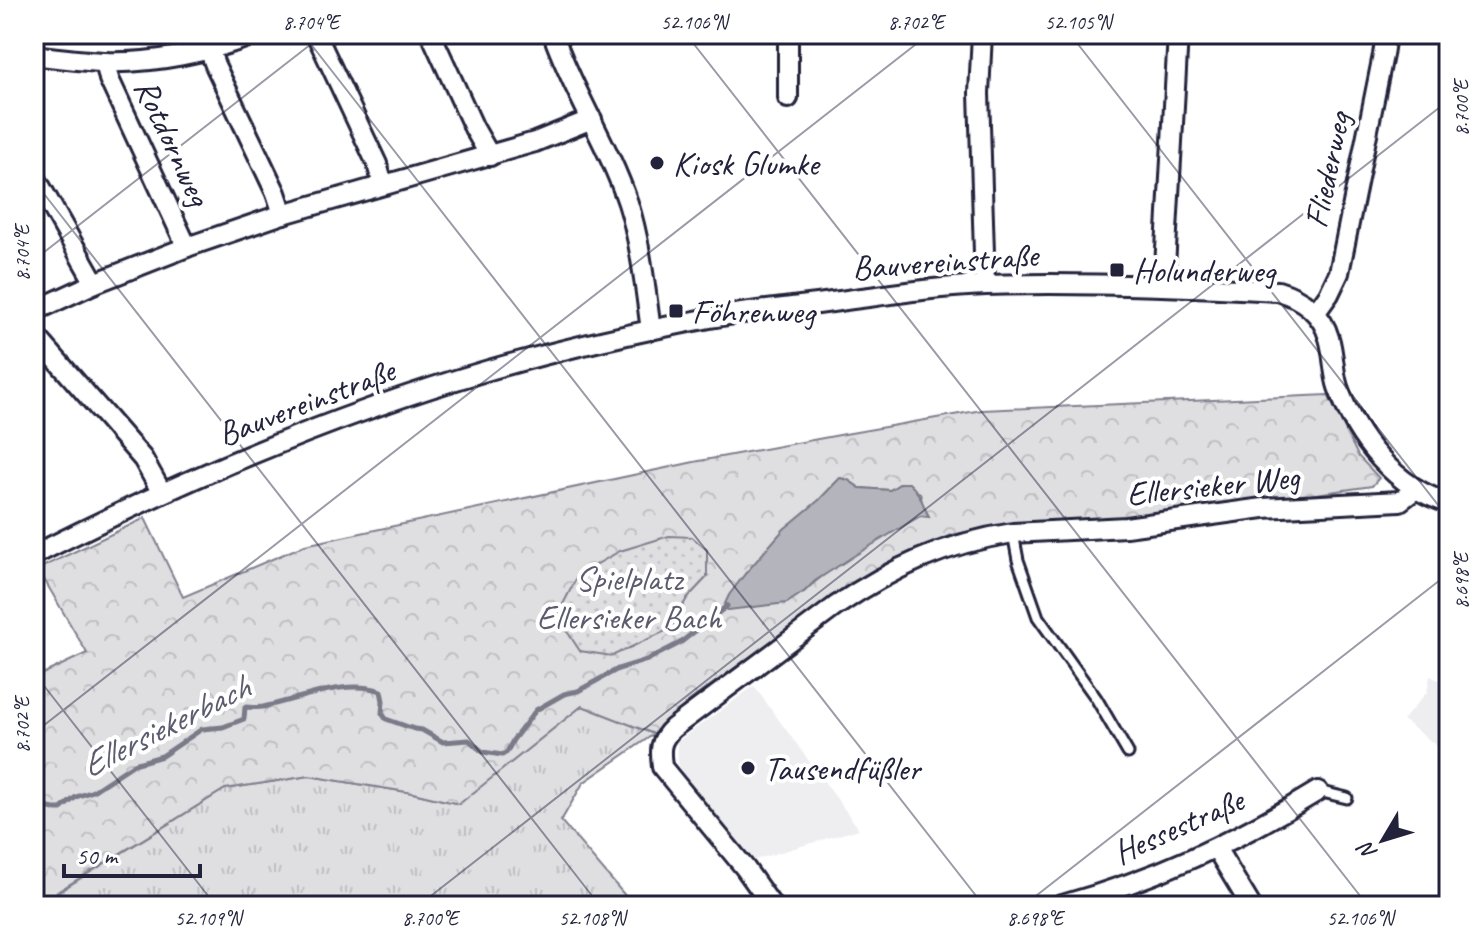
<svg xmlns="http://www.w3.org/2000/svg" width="1483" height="940" font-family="Caveat,sans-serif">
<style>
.built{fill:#eeeef1}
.grass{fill:url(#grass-tufts);stroke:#80808e;stroke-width:2}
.forest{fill:url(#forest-crowns);stroke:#80808e;stroke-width:2;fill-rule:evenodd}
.park{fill:url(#park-dots);stroke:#80808e;stroke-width:2}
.water{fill:#b4b4bc;stroke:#7a7a88;stroke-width:2}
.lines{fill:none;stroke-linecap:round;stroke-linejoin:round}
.stream{stroke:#7a7a88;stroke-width:5}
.service-casing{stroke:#22223b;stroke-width:15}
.minor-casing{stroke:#22223b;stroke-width:24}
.service{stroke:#fff;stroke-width:9}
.minor{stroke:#fff;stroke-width:18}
.ticks{fill:none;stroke:#22223b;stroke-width:2;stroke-opacity:0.45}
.poi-dot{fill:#22223b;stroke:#fff;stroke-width:3}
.labels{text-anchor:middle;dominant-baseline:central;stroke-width:8;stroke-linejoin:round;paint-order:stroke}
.street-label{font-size:34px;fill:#22223b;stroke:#fff}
.poi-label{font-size:34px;fill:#22223b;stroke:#fff;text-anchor:start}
.park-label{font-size:34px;fill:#5b5b6d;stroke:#fff}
.water-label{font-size:36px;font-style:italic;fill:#5c5c6f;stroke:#fff}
.neatline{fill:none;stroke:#22223b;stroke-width:3}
.ticks-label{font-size:20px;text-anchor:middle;fill:#22223b}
</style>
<defs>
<pattern id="grass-tufts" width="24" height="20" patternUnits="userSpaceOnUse" patternTransform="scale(2)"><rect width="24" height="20" fill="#dfdfe2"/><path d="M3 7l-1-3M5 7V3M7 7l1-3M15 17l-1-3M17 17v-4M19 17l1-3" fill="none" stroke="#bfbfc3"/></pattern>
<pattern id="forest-crowns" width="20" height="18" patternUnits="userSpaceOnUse" patternTransform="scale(2)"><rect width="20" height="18" fill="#dfdfe2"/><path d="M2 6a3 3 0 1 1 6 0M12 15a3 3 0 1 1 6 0" fill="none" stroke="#bfbfc3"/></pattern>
<pattern id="park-dots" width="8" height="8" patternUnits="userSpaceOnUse" patternTransform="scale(2)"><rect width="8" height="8" fill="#dfdfe2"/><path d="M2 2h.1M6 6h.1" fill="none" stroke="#bfbfc3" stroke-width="1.8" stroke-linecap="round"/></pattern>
</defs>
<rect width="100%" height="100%" fill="#fff"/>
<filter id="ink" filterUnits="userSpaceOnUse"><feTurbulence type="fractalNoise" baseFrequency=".0125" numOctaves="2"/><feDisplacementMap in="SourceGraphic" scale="16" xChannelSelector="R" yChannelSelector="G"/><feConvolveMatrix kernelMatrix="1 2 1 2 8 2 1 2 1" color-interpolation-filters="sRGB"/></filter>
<g filter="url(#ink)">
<g class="built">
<polygon points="1430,676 1449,684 1449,759 1433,743 1403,720 1427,692"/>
<polygon points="754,686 859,829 754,860 683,774 678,763 677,742"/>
</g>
<polygon class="grass" points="582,705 654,734 583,783 561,821 634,906 36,906 225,789 309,776 413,793 459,804"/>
<path class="forest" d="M1328 395 1358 456 1379 478 1372 486 1110 523 996 527 951 535 851 584 689 701 654 734 582 706 459 804 413 793 309 776 225 789 34 906V678L87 653 38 569 145 518 183 597 305 545 694 462 845 434 982 410ZM840 478 848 480 860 488 890 490 901 483 920 493 923 506 929 516H920C884 538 835 562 805 591L819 500ZM707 577 687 598 670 629 557 617Z"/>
<polygon class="park" points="669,536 692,537 707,550 707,577 687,598 670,629 612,656 580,651 557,616 578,575 620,551"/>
<path class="water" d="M840 478 848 480 860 488 890 490 901 483H909C921 494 922 503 929 517L920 516 857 554 815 581 805 591 787 603 728 610 723 608 729 595 745 574 784 529 819 500Z"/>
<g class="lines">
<path class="stream" d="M34 808 40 806 54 809H61L76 797 93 791 134 764 162 756 202 729 223 727 244 719 245 707C250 707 257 708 263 707 298 700 346 678 381 691L383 701 382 713 386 719 414 729 422 730 443 742 469 740 483 752 502 755 507 752 513 740 536 710 564 694 578 691 618 669 647 660 680 643 727 606"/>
<defs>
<g id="service">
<polyline points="1013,533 1018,560 1038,617 1096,698 1128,753"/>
<polyline points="1318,791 1347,798"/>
</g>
<g id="minor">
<polyline points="316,34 377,164 383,185"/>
<polyline points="431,34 474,128 490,156"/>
<path d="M553 34C573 92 608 144 628 203 641 244 645 288 651 330"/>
<polyline points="982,34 979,93 985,285"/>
<polyline points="209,49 215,65 276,193 283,214"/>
<path d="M34 55C57 58 80 61 103 62 154 64 209 52 256 34"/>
<polyline points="105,62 109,79 187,247"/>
<polyline points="788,98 788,34"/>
<polyline points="34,175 95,283"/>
<polyline points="1164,285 1178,34"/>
<polyline points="1316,312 1329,294 1339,273 1383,55 1386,34"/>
<polyline points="34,314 41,308 95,283 187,247 283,214 535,142 592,119"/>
<polyline points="34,334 143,459 162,493"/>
<path d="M34 555C178 482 334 415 489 370 562 349 636 332 710 318 748 311 787 308 825 303 879 296 932 287 986 285 1083 282 1181 286 1278 291 1302 298 1322 313 1329 338 1334 354 1333 372 1338 387 1356 438 1395 488 1449 503"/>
<polyline points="1216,848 1251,906"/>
<path d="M772 906 745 868 662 767C660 750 659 741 673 728L836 606C892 568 946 543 1013 533L1126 527 1263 508 1400 501 1416 489"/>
<path d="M1059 906C1153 880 1235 842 1318 791"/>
</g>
</defs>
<use href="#service" class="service-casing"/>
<use href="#minor" class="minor-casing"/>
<use href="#service" class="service"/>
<use href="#minor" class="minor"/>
</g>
</g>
<path class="ticks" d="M303 34 984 906M686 34 1368 906M1070 34 1449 519M34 181 600 906M34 260 324 34M34 673 216 906M34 733 929 34M418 906 1449 100M1023 906 1449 573"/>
<g class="poi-dot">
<circle cx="657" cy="163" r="8"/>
<rect x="1109" y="262" width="16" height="16" rx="4"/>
<rect x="668" y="303" width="16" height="16" rx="4"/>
<circle cx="748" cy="768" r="8"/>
</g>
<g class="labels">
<g class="street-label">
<text transform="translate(173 142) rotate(65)">Rotdornweg</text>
<text transform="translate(1327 170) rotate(-78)">Fliederweg</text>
<text transform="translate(945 261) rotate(-4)">Bauvereinstraße</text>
<text transform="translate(306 402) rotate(-21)">Bauvereinstraße</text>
<text transform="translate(1213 485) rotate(-6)">Ellersieker Weg</text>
<text transform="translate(1178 826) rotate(-24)">Hessestraße</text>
</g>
<g class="poi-label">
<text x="673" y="163">Kiosk Glumke</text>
<text x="1133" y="270">Holunderweg</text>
<text x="692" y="311">Föhrenweg</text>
<text x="764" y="768">Tausendfüßler</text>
</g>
<g class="park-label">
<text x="629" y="578">Spielplatz<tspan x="629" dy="39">Ellersieker Bach</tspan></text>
</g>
<g class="water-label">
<text transform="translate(165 726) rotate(-27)">Ellersiekerbach</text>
</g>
</g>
<rect width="1483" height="940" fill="none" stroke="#fff" stroke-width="88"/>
<g transform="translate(1383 840) rotate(232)" stroke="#ffffff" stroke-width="6" paint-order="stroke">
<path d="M0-6L14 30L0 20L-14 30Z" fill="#22223b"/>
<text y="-12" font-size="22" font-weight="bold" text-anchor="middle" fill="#22223b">N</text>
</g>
<path d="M64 864v12h136v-12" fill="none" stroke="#22223b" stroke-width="4"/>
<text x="76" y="864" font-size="24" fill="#22223b" stroke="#ffffff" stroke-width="6" paint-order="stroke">50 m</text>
<rect x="44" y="44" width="1395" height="852" class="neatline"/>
<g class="ticks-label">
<text x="311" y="29">8.704°E</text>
<text x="694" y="29">52.106°N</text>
<text x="916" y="29">8.702°E</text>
<text x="1078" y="29">52.105°N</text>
<text transform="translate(1461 108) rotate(-90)" y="7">8.700°E</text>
<text transform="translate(22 253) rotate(-90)" y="7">8.704°E</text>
<text transform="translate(1461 581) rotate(-90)" y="7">8.698°E</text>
<text transform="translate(22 725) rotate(-90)" y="7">8.702°E</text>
<text x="208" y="925">52.109°N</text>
<text x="430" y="925">8.700°E</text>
<text x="592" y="925">52.108°N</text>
<text x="1035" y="925">8.698°E</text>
<text x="1360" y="925">52.106°N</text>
</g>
</svg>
